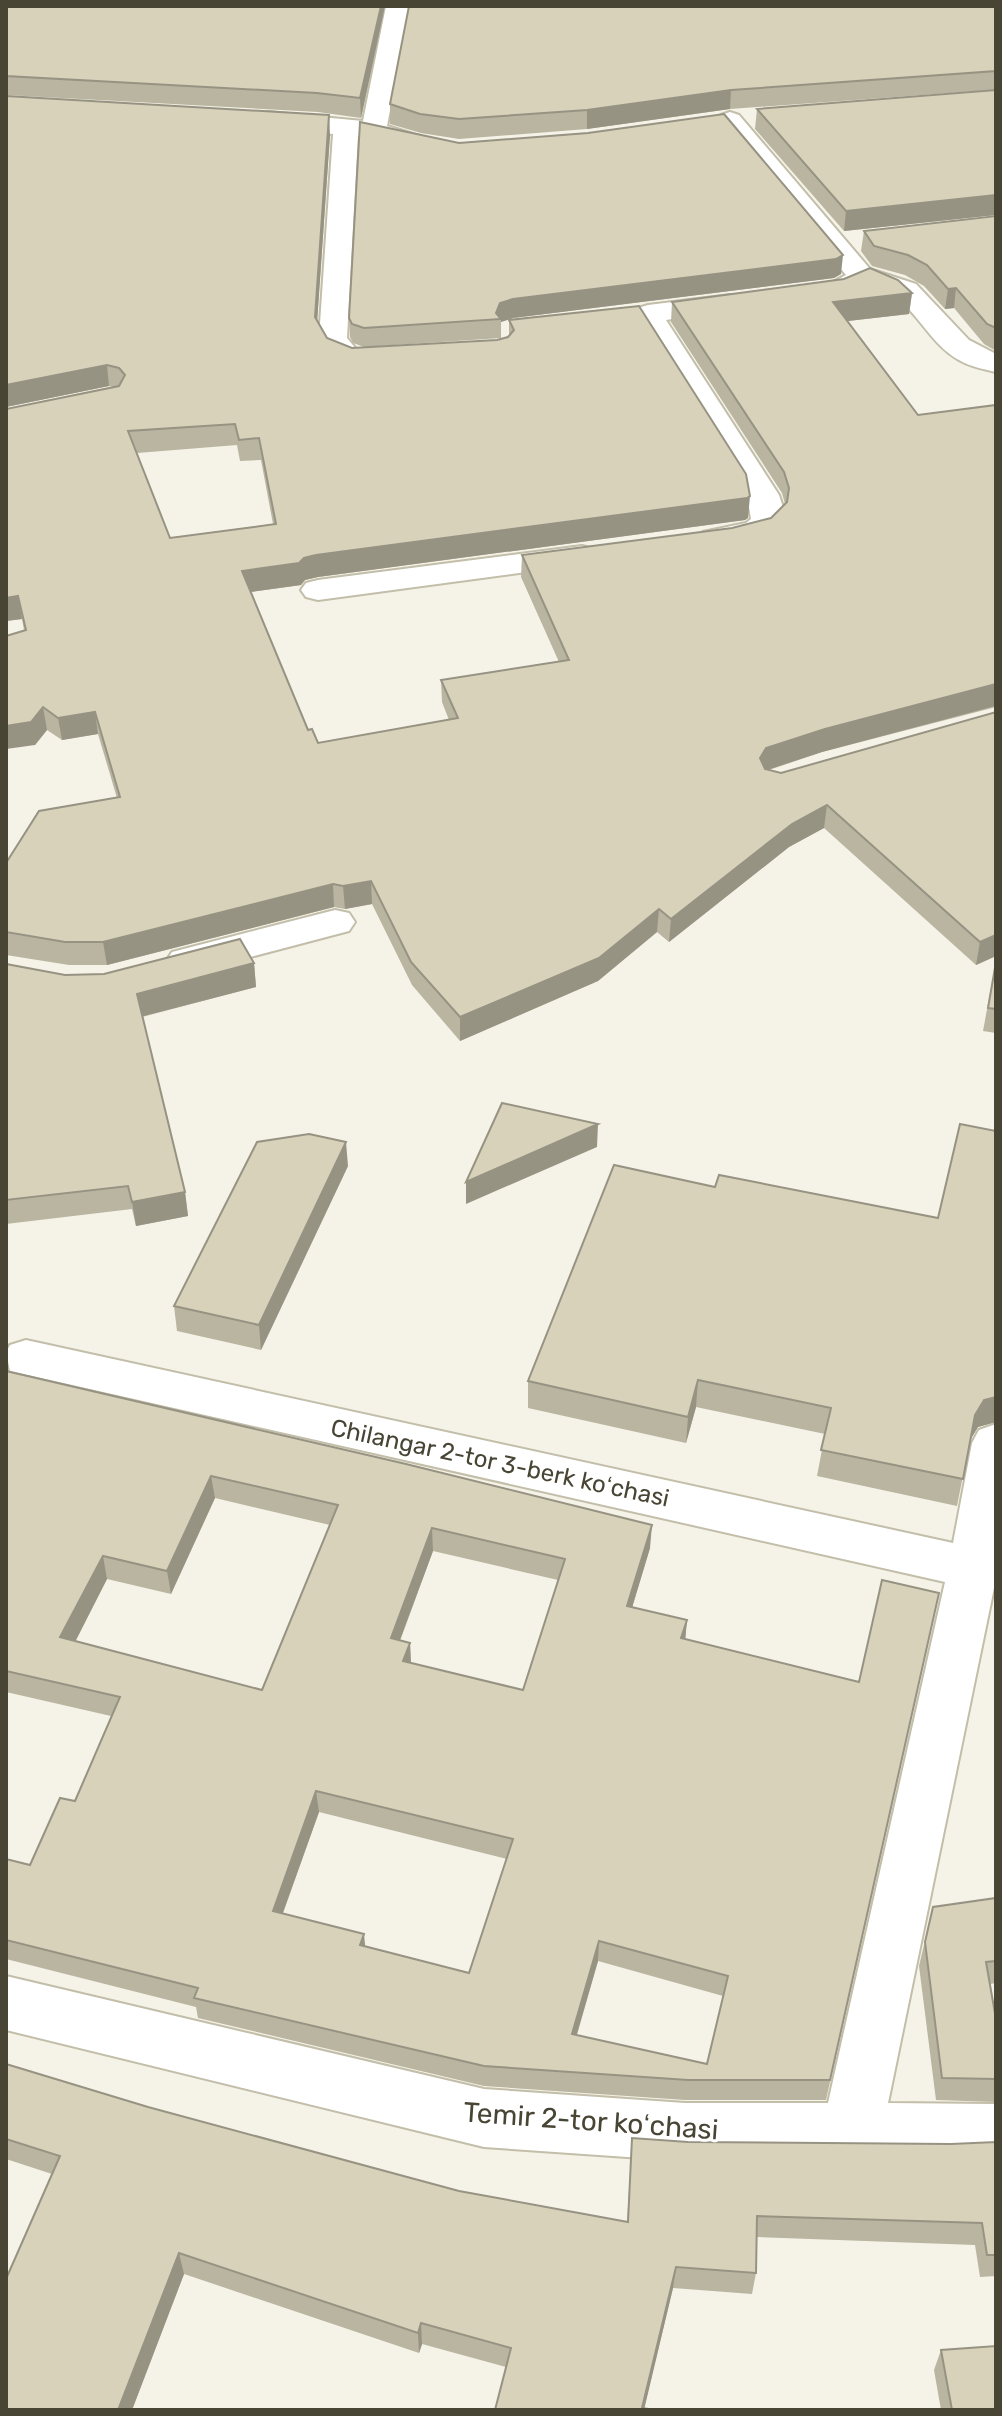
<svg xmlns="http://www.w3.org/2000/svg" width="1002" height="2416" font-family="Rubik,sans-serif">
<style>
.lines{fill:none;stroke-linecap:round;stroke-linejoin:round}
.minor-casing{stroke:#c2bea9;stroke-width:4}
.minor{fill:#fff;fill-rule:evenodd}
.wall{fill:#bab5a1;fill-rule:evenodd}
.shaded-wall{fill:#979383}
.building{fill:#d8d2bb;stroke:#979383;stroke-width:2;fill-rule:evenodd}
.labels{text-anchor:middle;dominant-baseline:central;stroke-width:6;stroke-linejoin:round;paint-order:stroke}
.street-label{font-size:24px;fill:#494535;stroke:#fff}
.near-street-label{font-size:28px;fill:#494535;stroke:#fff}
</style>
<rect width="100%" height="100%" fill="#f5f3e7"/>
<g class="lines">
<defs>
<g id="minor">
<path d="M386 6H410L387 126 426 138 430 143 426 148 417 151 358 136 347 338 357 350 393 352 398 358 393 364C362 372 333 370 319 338L333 134 268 128 259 125 255 120 259 115 268 112 363 121Z"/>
<path d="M730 112 739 115 870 269 916 284 969 340 996 354V372C983 369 971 367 959 360 921 338 916 296 867 285 851 299 821 304 800 299L796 293 800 287 833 282 846 275 721 125 717 120 721 115Z"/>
<path d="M730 295 740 297 744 303 740 309 666 320 779 495 784 510 783 522C769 543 726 552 703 546L698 539 703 532 746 523 751 519 747 495 634 314 638 308 648 305Z"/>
<polygon points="582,546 594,549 598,556 594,563 318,600 306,597 301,590 306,583 318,580"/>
<polygon points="335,910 349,913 355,922 349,931 186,974 172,970 166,961 172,952"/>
<polygon points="26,1340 953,1543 972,1443 979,1430 996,1424 996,1578 888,2103 996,2104 996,2162 685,2161 484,2147 6,2030 6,1976 484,2089 685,2103 828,2103 945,1582 10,1371 6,1352 10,1345"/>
</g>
</defs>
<use href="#minor" class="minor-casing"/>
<use href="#minor" class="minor"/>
</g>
<g class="wall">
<polygon points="6,6 385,6 361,118 318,112 6,95"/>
<polygon points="996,6 996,215 844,231 755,129 757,109 992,90 730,109 587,129 459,139 421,133 390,124 390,104"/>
<path d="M6 96 330 135 317 321 327 338 352 348 497 340 509 336V320L748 518 745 520 318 577 305 580 301 585 251 592 308 730 318 743 449 720 442 702 441 680 559 662 521 577 522 555 732 528 771 518 785 504 782 493 671 322 672 302 912 293 909 314 847 321 918 415 996 405V707L822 752 769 770 781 773 996 712V956L976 965 824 828 789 847 669 942 657 932 598 981 460 1041 412 985 372 904 345 909 334 907 107 965H69L6 955V863L117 798 98 734 62 740 47 730 35 745 24 630 22 619 6 621 113 387 109 386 6 407ZM237 445 240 461 261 460 273 524 170 538 137 453Z"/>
<polygon points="996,216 996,351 984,344 954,308 945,309 924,286 905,275 872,266 861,251 864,231"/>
<polygon points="841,274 834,278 513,318 501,322 501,338 364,347 353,343 350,337 349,318"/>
<polygon points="996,961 996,1033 983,1031"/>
<polygon points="254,963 256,987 142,1017 185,1192 188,1216 136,1226 132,1209 6,1224 6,964 65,975 104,974"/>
<polygon points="996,1131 996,1422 978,1427 970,1440 957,1506 817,1476 825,1434 696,1407 686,1443 528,1408 528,1381 715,1187 938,1218"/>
<polygon points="348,1166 261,1350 177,1331 174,1306"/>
<path d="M6 1371 650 1548 632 1607 687 1620 685 1639 859 1682 939 1593 826 2100H685L484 2086 198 2018 196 2007 6 1959V1859L30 1865 75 1801 111 1716 6 1692ZM215 1498 330 1525 262 1690 75 1641 107 1579 171 1594ZM433 1551 558 1580 523 1690 411 1663 410 1643 400 1641ZM319 1812 507 1859 469 1973 365 1946 283 1913ZM598 1961 723 1996 707 2064 577 2035Z"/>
<polygon points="996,1898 996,1983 990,1984 996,2019 996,2102 936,2100 919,1966 933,1907"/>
<polygon points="6,2064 148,2107 459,2191 627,2222 632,2138 688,2142 951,2144 996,2142 996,2276 980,2277 975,2245 757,2237 756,2273 752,2294 673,2288 644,2408 495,2410 506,2367 422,2344 419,2353 184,2274 132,2410 6,2410 52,2174 6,2159"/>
<polygon points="941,2350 996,2410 941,2410 934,2370"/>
</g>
<g class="shaded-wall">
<polygon points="381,6 385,6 361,118 360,98"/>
<polygon points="731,90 730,109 587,129 587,110"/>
<polygon points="329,115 330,135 316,338 315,317"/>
<polygon points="996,195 996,215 844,231 846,211"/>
<polygon points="843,255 841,274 834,278 513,318 501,322 501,319 496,313 500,303 513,299"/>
<polygon points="956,288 954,308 945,309 948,289"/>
<polygon points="912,293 909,314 831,323 833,302"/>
<polygon points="107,365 109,386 6,407 6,385"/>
<polygon points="750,496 748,518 745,520 318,577 305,580 301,585 244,593 242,571 316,555"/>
<polygon points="18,596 22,619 6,621 6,598"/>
<polygon points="996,684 995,706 822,752 764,771 760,758 766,748 825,729"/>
<polygon points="43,707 47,730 35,745 6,749 6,726"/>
<polygon points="95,712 98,734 62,740 58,718"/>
<polygon points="827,805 824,828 789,847 669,942 671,919 792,824"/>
<polygon points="371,881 372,904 345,909 343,886"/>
<polygon points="333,884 334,907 107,965 103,942"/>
<polygon points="659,909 657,932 598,981 460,1041 460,1017"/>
<polygon points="996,935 996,956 976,965 980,942"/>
<polygon points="254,963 256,987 140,1017 137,994"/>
<polygon points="598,1124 597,1147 466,1204 466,1182"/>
<polygon points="346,1142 348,1166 261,1350 259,1325"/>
<polygon points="185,1192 188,1216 136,1226 132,1202"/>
<polygon points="698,1380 696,1407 686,1443 688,1417"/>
<polygon points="996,1397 996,1422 978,1427 969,1442 975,1415 984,1400"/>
<polygon points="211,1476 215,1498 171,1594 167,1571"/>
<polygon points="652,1525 650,1548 626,1628 627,1606"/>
<polygon points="432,1528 433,1551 392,1661 391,1638"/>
<polygon points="103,1556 107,1579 66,1660 60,1637"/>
<polygon points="687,1620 685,1643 681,1638"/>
<polygon points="410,1643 411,1666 403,1661"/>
<polygon points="316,1791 319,1812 276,1932 273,1911"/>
<polygon points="364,1934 366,1955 360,1945"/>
<polygon points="599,1941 598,1961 571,2054 572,2034"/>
<polygon points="179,2253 184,2274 132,2410 118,2410"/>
<polygon points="676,2267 673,2288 644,2410 642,2410"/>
<polygon points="421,2323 422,2344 419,2353 418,2333"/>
</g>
<g class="building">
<polygon points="6,6 381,6 360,98 317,93 6,76"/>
<polygon points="409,6 996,6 996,71 731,90 587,110 459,119 420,114 390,104"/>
<polygon points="996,90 996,195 846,211 757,109"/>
<path d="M6 96 329 115 315 317 327 338 352 348 497 340 508 337 514 330 509 320 639 306 746 474 750 496 747 498 316 555 304 558 299 563 242 571 308 730 312 729 318 743 458 718 441 680 569 660 522 555 732 528 771 518 787 502 789 488 784 472 672 302 844 279 870 268 898 280 912 293 833 302 918 415 996 405V684L825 729 766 748 760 758 765 769 781 773 996 712V935L980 942 827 805 792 824 671 919 659 909 599 958 460 1017 411 962 371 881 343 886 333 884 103 942H65L6 932V863L39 811 120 797 95 712 58 718 43 707 31 722 6 726V636L26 630 18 596 6 598V409L119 386 125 375 119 368 107 365 6 385ZM235 424 239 440 259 438 276 524 170 538 128 431Z"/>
<polygon points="724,114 843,255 836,259 513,299 500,303 496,313 501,319 364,328 352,324 349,318 360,122 459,143 588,133"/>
<polygon points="996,216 996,328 987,324 956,288 948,289 927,265 908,255 874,246 864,231"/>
<polygon points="240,939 254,963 137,994 185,1192 132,1202 128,1186 6,1200 6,964 65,975 104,974"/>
<polygon points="996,962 996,1009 988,1008"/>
<polygon points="502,1103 598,1124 466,1182"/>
<polygon points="960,1124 996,1131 996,1397 984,1400 975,1415 963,1479 821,1450 831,1408 698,1380 688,1417 528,1381 614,1165 715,1187 719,1175 938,1218"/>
<polygon points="309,1134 346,1142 259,1325 174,1306 257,1142"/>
<path d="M6 1371 406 1464 652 1525 627 1606 687 1620 681 1638 859 1682 882 1580 939 1593 830 2080H688L484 2066 194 1998 198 1988 6 1940V1859L30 1865 60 1798 75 1801 120 1697 6 1671ZM211 1476 338 1505 262 1690 60 1637 103 1556 167 1571ZM432 1528 565 1559 523 1690 403 1661 410 1643 391 1638ZM316 1791 513 1839 469 1973 360 1945 364 1934 273 1911ZM599 1941 728 1976 707 2064 572 2034Z"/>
<polygon points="996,1898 996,1961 986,1962 996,2019 996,2079 942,2078 925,1942 933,1907"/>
<polygon points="6,2064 148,2107 459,2191 628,2222 632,2138 688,2142 951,2144 996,2142 996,2255 987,2255 982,2223 757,2216 756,2273 676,2267 642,2408 655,2410 495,2410 511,2348 421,2323 418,2333 179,2253 118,2410 6,2410 6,2279 60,2156 6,2139"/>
<polygon points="996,2346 996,2410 952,2410 941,2350"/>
</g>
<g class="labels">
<g class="street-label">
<text transform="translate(500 1463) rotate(12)">Chilangar 2-tor 3-berk koʻchasi</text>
</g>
<g class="near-street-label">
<text transform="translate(591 2121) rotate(4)">Temir 2-tor koʻchasi</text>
</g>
</g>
<rect width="1002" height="2416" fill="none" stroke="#494535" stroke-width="16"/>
</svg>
